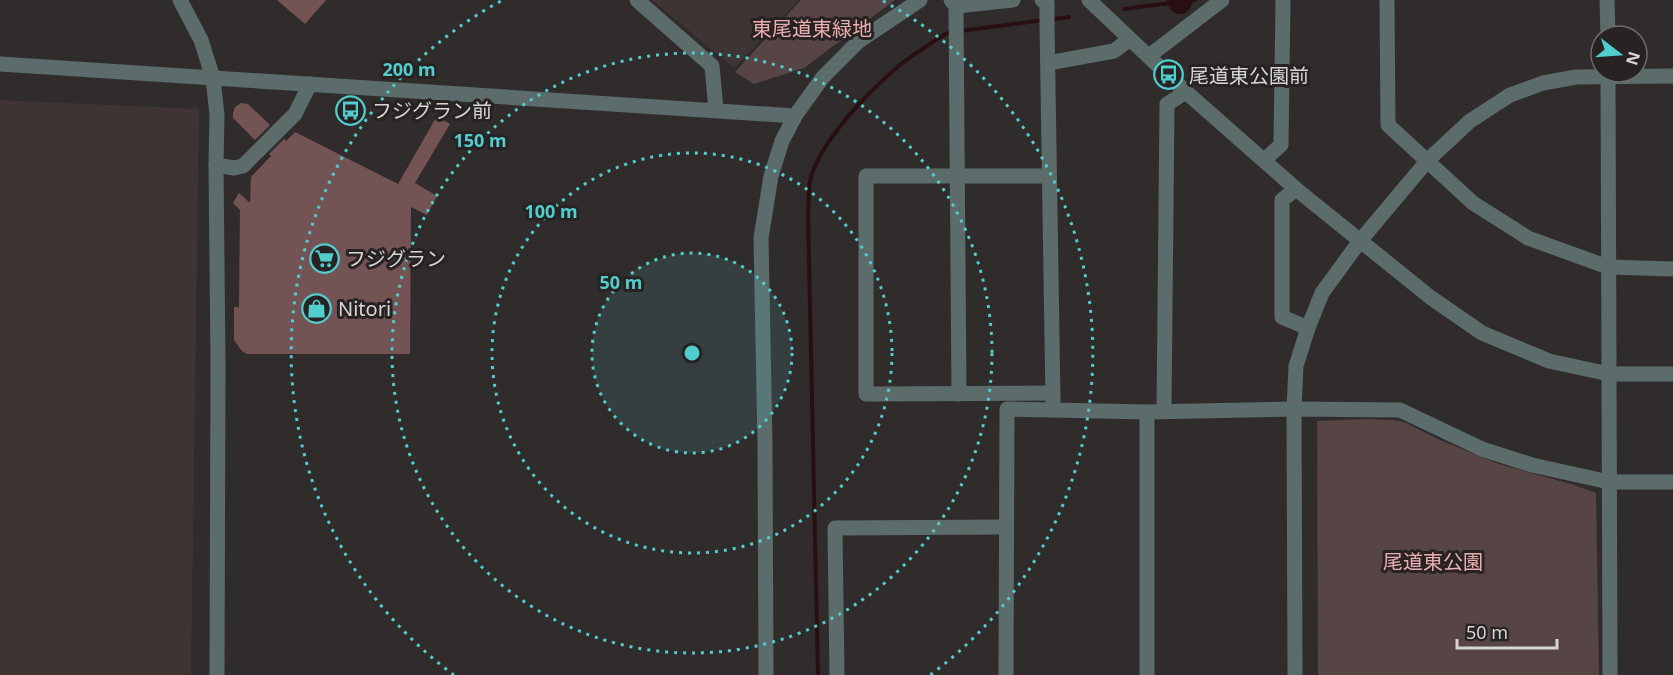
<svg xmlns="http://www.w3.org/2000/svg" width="1673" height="675" font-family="'Noto Sans','Noto Sans JP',sans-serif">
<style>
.built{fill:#3f3434}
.green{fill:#574444}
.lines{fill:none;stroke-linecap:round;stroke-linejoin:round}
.stream{stroke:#290f11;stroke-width:4}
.river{stroke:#290f11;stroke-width:24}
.building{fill:#745355}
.minor{stroke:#5b6c6b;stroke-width:15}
.ring{fill:none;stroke:#52cdce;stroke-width:3;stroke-dasharray:3 6}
.labels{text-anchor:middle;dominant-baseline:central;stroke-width:6;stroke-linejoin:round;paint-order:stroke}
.park-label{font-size:20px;fill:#ecadb0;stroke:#272323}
.poi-label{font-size:20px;fill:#d7d4d4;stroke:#272323;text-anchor:start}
.centre{fill:#52cdce;stroke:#272323;stroke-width:3}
.ring-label{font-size:18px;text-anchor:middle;font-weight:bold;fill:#52cdce;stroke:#272323;stroke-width:6;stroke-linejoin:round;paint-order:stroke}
</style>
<rect width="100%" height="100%" fill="#312c2c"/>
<g class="built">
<polygon points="652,0 799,0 734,68"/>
<polygon points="0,100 199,109 191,675 0,675"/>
</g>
<g class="green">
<polygon points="801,0 895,0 804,68 754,84 735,72"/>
<polygon points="1363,419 1393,420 1404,422 1440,440 1499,464 1571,484 1596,493 1599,675 1318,675 1317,421"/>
</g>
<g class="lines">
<g class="stream">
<polyline points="1124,9 1195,0"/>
<polyline points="1052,19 1069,17"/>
<polyline points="960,31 1045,20"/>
<path d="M818 675 808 214C809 203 808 191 810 181 819 142 869 91 900 65 914 54 930 44 945 34L953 32"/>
</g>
<polyline class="river" points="1179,0 1180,2"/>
</g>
<g class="building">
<polygon points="277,0 326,0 305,24"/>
<polygon points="241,103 248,104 270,125 255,140 233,118 233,113 235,107"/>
<polygon points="437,116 450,124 415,183 437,196 427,215 411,207 410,354 247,354 242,351 234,340 234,307 239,307 240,210 233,203 239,193 250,203 251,177 271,156 269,154 284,139 286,141 295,132 398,184"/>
</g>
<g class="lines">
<g class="minor">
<polyline points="180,0 201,40 213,78 217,115 216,165 218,363 217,675"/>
<polyline points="637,0 712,66 716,110"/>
<polyline points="951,0 956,6 959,394"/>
<polyline points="1042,0 1047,3 1047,23 1053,401"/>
<polyline points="1089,0 1186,92 1296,189 1430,297 1482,333 1549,361 1609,374 1673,374"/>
<polyline points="1387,0 1388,125 1473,203 1528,238 1608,267 1673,269"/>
<polyline points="1607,0 1608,36"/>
<polyline points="956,6 1013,0"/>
<polyline points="1149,56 1222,0"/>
<polyline points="1048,63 1114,51 1130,39"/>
<polyline points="0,64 795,116"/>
<polyline points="1608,72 1610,675"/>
<polyline points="1264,160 1281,145 1283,0"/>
<polyline points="216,165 234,168 243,166 295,114 310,84"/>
<polyline points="1049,176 866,176 866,394 1053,393"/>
<polyline points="1296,189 1282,200 1282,317 1308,328"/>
<polyline points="1164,411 1167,104 1186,92"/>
<polyline points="766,675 765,444 761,238 771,176 782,141 795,116 823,77 859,41 920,0"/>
<polyline points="837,675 835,528 1006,527"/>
<polyline points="1006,675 1007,409 1147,412 1294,409 1400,410 1482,449 1532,465 1609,482 1673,482"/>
<polyline points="1147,675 1147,412"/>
<polyline points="1295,675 1294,409 1296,366 1308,328 1322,293 1360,241 1428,160 1470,121 1510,95 1543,83 1576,77 1673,76"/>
</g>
</g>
<circle cx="692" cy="353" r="100" fill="#52cdce" fill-opacity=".12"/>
<g class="ring">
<circle cx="692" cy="353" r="100"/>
<circle cx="692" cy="353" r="200"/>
<circle cx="692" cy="353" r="300"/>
<path d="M454 675A400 400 0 0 1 501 1M883 1A400 400 0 0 1 930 675"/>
</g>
<defs>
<symbol id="bus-ring" viewBox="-11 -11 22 22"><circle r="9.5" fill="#272323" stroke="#52cdce" stroke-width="1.5"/><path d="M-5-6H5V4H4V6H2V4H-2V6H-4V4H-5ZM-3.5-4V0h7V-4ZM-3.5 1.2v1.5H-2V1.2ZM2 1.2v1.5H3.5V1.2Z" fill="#52cdce"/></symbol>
<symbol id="supermarket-ring" viewBox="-11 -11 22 22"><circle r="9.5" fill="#272323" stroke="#52cdce" stroke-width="1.5"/><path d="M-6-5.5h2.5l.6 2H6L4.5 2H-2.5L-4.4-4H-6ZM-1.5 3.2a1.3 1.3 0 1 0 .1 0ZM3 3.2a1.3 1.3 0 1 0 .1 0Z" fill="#52cdce"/></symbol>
<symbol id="shop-ring" viewBox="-11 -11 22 22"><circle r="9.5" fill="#272323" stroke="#52cdce" stroke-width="1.5"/><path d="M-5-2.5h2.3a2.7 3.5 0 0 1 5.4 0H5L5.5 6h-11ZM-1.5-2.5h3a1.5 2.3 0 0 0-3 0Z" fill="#52cdce"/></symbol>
</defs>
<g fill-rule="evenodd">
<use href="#bus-ring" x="1152" y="58" width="33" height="33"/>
<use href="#bus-ring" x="334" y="94" width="33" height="33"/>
<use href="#supermarket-ring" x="308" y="242" width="33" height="33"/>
<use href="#shop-ring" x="300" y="292" width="33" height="33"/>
</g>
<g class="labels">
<g class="park-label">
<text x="812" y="28">東尾道東緑地</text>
<text x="1433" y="561">尾道東公園</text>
</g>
<g class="poi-label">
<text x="1189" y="75">尾道東公園前</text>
<text x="372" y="110">フジグラン前</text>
<text x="346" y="258">フジグラン</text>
<text x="338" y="308">Nitori</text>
</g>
</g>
<circle cx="692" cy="353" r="9" class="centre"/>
<g class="ring-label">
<text x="409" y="76">200 m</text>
<text x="480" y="147">150 m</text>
<text x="551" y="218">100 m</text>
<text x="621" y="289">50 m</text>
</g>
<g transform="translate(1619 54) rotate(107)"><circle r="28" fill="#272323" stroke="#6d6a6a" stroke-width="1.5"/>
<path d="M0-4.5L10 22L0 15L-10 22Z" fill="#52cdce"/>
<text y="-9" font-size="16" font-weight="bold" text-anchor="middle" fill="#d7d4d4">N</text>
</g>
<path d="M1457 639v9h100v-9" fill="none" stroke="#d7d4d4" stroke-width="3"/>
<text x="1466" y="639" font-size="18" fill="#d7d4d4" stroke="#272323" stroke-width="4.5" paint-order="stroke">50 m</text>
</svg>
